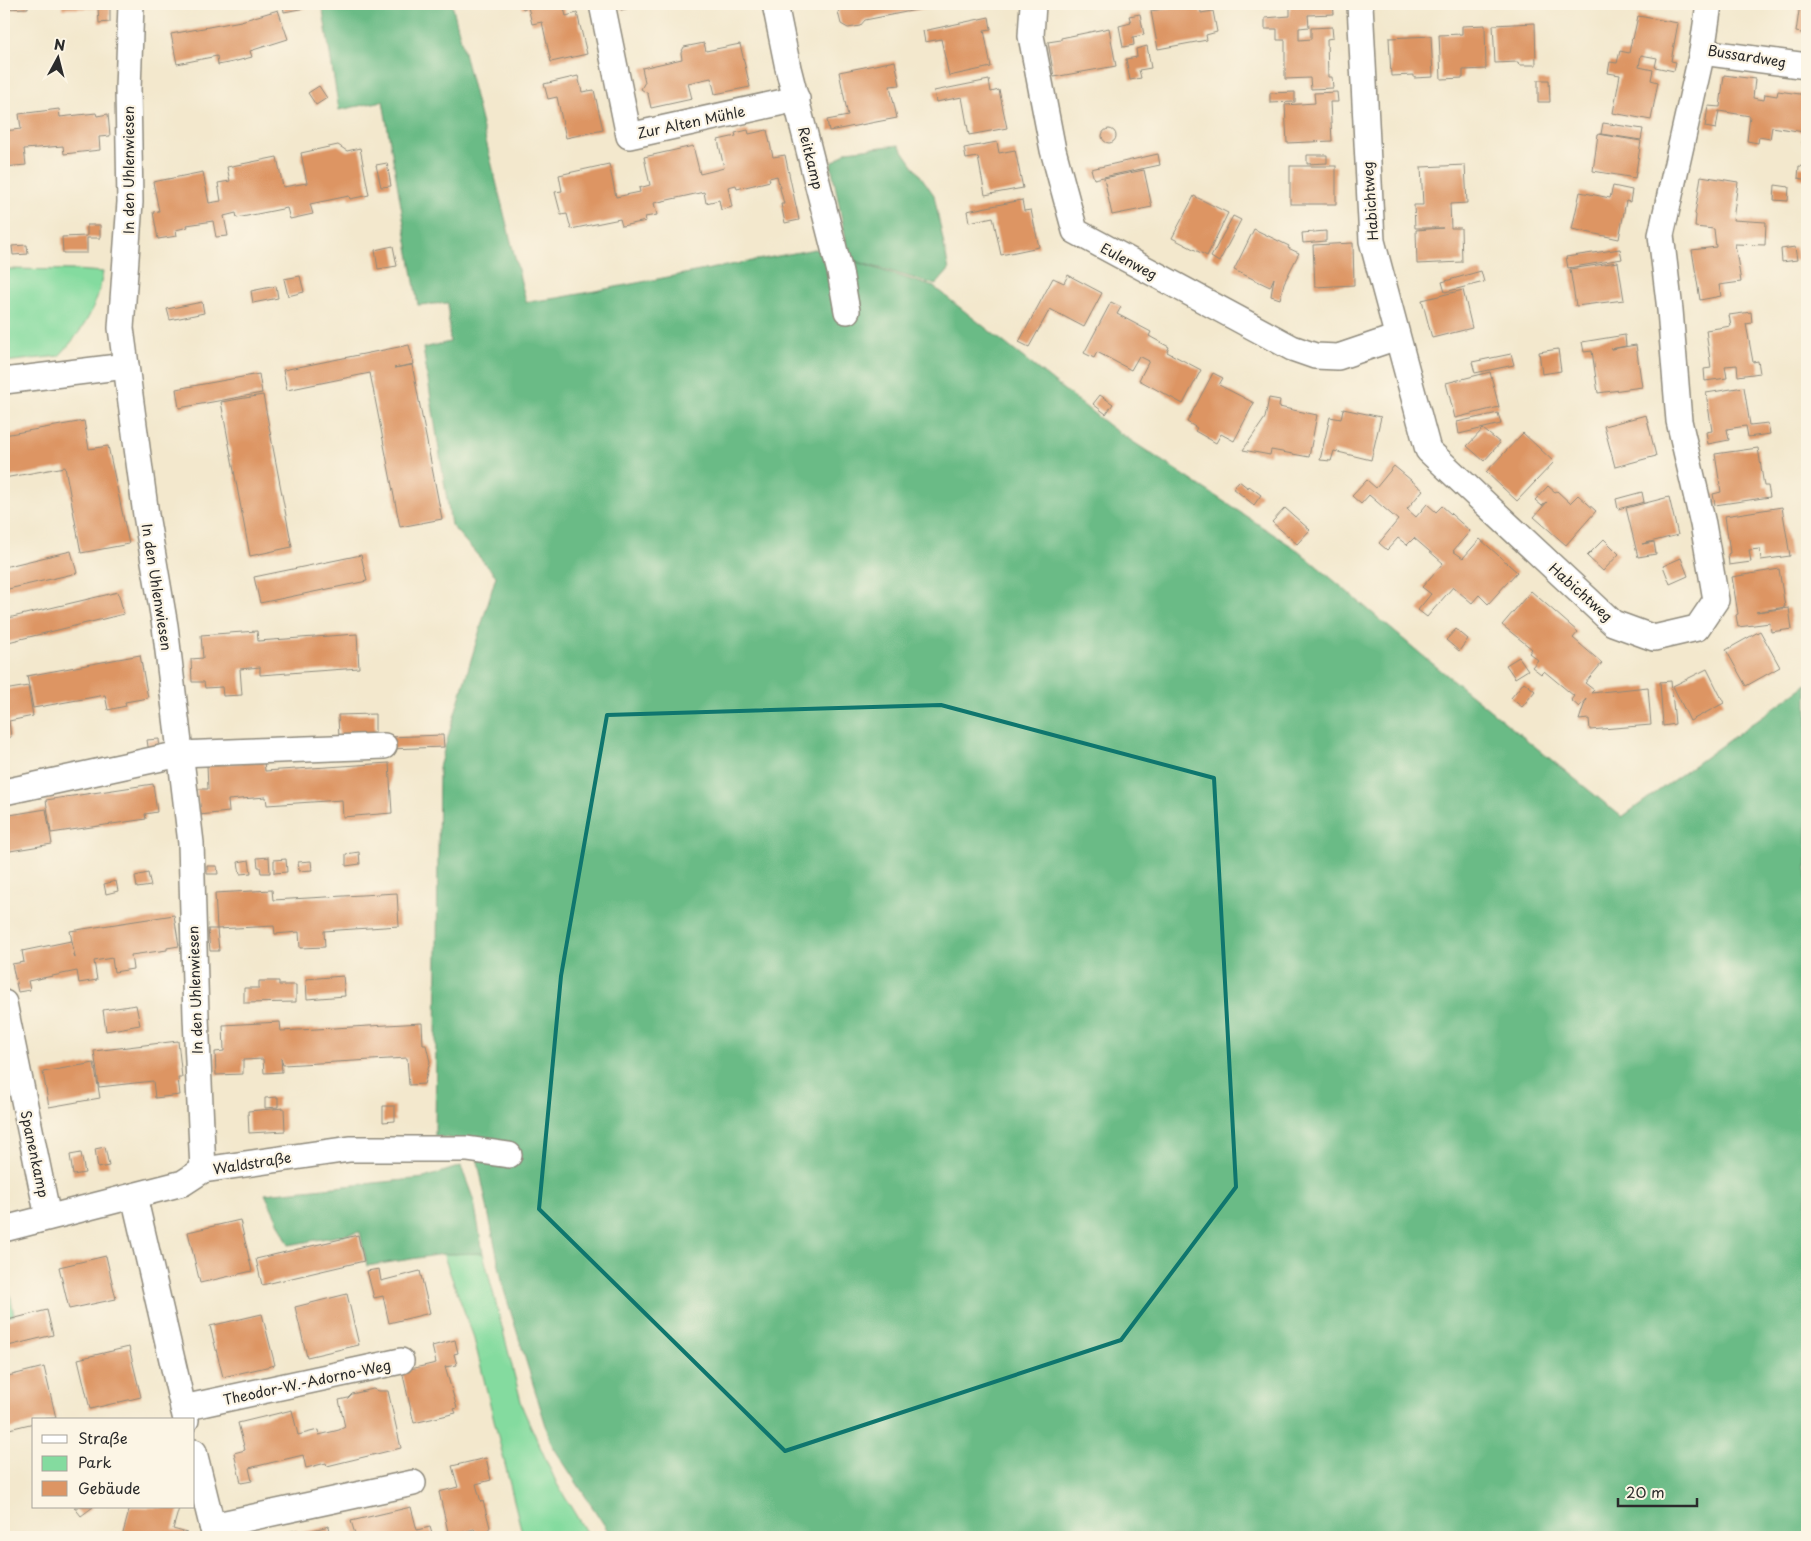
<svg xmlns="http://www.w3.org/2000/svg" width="1811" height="1541" font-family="'Playpen Sans',sans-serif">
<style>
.green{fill:#84db9f;stroke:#588365}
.forest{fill:#6bbb86;stroke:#4b7358}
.building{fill:#dd9564}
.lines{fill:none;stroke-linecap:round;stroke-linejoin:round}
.minor-casing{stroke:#8f8a7c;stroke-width:28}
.minor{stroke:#fff;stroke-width:25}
.marked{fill:none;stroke:#0f766e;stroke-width:4;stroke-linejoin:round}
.labels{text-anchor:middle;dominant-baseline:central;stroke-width:4.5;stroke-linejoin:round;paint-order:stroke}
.street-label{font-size:14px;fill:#2b2b2b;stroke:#fcf5e5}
</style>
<rect width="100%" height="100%" fill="#fcf5e5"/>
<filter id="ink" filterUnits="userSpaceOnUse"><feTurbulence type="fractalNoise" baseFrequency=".02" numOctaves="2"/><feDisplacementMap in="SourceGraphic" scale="10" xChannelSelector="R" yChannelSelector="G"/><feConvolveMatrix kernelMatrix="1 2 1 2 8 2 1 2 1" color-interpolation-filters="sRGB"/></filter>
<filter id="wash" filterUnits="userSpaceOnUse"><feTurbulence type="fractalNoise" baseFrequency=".0096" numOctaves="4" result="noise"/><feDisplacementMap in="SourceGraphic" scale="20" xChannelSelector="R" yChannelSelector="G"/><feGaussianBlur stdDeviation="1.12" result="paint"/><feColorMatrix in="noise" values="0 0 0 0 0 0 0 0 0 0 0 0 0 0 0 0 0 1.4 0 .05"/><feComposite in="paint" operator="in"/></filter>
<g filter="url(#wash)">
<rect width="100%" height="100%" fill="#f3e8cd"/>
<g class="green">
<path d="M4 269 75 270 103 272C97 309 84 329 59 356L4 362Z"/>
<polygon points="483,1253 523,1409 557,1484 589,1537 523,1537 473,1335 443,1254"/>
<polygon points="4,1262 14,1315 4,1318"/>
</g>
<g class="forest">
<polygon points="322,4 452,4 526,302 558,298 815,249 934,287 1112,428 1299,551 1422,655 1622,817 1807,684 1807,1537 612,1537 552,1445 504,1290 474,1142 435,1136 439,767 496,576 451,525 423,348 450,342 448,303 418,305 383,101 339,110"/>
<polygon points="899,145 934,195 949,270 936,285 848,259 845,235 831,164 847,151"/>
<polygon points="461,1166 474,1201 483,1253 443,1254 367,1266 360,1232 289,1245 265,1194 424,1178"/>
</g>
<g id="blocks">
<g class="building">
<polygon points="4,4 28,4 28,8 4,9"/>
<polygon points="62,4 110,4 110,22 99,23 98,8 62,9"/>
<polygon points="283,4 304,4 305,8 284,12"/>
<polygon points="522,4 563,4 566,16 577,13 587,54 551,62 542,22 532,24 528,7 523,9"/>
<polygon points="620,4 633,4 634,7 621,10"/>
<polygon points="849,4 942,4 942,5 865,20 860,26 848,28 841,24 838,12 843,5"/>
<polygon points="1189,4 1200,4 1201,13 1213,11 1217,32 1206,35 1207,40 1158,49 1151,11"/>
<polygon points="1290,4 1333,4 1334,14 1308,15 1309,27 1299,28 1299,40 1311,39 1311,28 1332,27 1333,38 1327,39 1328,77 1332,77 1333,88 1311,89 1310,78 1285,79 1285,40 1277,40 1277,29 1265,29 1265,18 1290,16"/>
<polygon points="1800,4 1807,4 1807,34 1796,32"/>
<polygon points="278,10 288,39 250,51 252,57 233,62 218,65 217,56 177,64 171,34 241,21"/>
<polygon points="1140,14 1144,35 1133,37 1134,45 1123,47 1119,26 1131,23 1129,16"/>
<polygon points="1638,16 1678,23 1671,61 1676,62 1674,71 1655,67 1657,58 1641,55 1639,67 1653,70 1651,80 1658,82 1651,120 1613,113 1620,75 1608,73 1610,62 1617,63 1620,51 1629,53 1632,38 1633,39"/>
<polygon points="989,17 991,29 984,30 991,67 949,76 941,39 925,42 923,31"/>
<polygon points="1535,23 1536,65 1519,65 1518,62 1495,63 1493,25"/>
<polygon points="1485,25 1486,69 1463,70 1463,78 1441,79 1439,35 1462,34 1462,26"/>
<polygon points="1109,28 1116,66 1054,77 1048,42 1061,40 1061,38"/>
<polygon points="1431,36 1433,77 1414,78 1414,75 1391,76 1389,38"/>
<polygon points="704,43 706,51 740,44 750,87 715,94 711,78 688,83 692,99 651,108 648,94 641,89 645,82 642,68 682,59 681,53 684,47"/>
<polygon points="1147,46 1151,68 1139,70 1141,78 1130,80 1126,59 1137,57 1136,49"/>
<polygon points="895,61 900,85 890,86 897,118 829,131 827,120 848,116 839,72"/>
<polygon points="1724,75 1755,79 1753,98 1764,100 1765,94 1777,96 1778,91 1807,95 1805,121 1807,122 1807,144 1802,143 1804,132 1772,127 1770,139 1759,137 1758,143 1747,141 1750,116 1719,111 1716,129 1705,127 1708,106 1720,107"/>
<polygon points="578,76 582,92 594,90 603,130 566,138 557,97 548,99 544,84"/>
<polygon points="989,80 991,92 999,90 1007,128 969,135 962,97 936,102 934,91"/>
<polygon points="1538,80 1549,80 1550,102 1538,102"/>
<polygon points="319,86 327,98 316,105 308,93"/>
<polygon points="1295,92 1295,102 1270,103 1270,93"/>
<polygon points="1337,92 1338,102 1330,102 1332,141 1287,143 1285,105 1315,103 1314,93"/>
<polygon points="59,109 60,117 96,113 97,116 108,114 110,136 99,137 100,150 64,154 63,146 24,149 26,165 4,167 4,131 21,129 19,114"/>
<polygon points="1603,123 1643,129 1641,140 1601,134"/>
<circle cx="1109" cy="136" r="7"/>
<polygon points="748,130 749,134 767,130 773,157 785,155 799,220 785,223 781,204 784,204 777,176 769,178 770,181 737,189 736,185 728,187 732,207 721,210 719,200 706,203 704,192 654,203 657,215 645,217 646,221 622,226 620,219 571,229 567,214 561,215 555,192 562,191 559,175 609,164 616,197 640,192 639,188 650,185 644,157 693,146 700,174 724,168 718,140 736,136 735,133"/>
<polygon points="1598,134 1641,141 1635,178 1593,171"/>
<polygon points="997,142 999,153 1015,150 1023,188 985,195 978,157 966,159 964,148"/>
<polygon points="338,145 347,151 360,148 369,195 350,199 349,196 310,204 313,214 290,219 287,208 237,218 236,213 224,216 228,236 216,237 213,221 187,225 188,227 176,230 177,236 158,239 153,212 159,211 153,182 203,172 209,203 221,201 218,183 230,181 227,167 277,157 283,187 307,183 301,153"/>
<polygon points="1158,154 1160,165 1094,179 1091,169"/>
<polygon points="1307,155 1327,155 1327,163 1307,164"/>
<polygon points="387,163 391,186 381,187 376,165"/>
<polygon points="1465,165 1467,203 1450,204 1451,228 1461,228 1462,262 1417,264 1416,230 1443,228 1415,228 1414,205 1423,205 1421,167"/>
<rect x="1290" y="166" width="46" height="38"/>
<polygon points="1799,166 1807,167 1807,180 1798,178"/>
<polygon points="1144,170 1152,207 1112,215 1104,178"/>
<polygon points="1701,176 1738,182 1733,220 1766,222 1765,245 1735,244 1741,282 1719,285 1721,296 1700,300 1692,250 1716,247 1714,229 1695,227 1696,215 1695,214"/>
<polygon points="1775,185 1789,187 1788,201 1774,200"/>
<polygon points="1613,186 1632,190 1630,202 1626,201 1619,239 1572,229 1580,192 1610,198"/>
<polygon points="1194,196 1228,213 1207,256 1172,238"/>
<polygon points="1022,200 1024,211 1031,210 1039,247 1001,255 993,217 969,222 967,211"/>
<polygon points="1233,216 1241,220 1219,262 1211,257"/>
<polygon points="87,225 100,225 100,238 87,238 87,253 63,253 62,237 87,236"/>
<polygon points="1254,229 1289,246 1288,248 1299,253 1284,283 1280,299 1271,296 1274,278 1270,287 1234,270"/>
<polygon points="1326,231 1326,241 1303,243 1302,233"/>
<polygon points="1353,243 1354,285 1315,287 1313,245"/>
<polygon points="27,245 28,254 13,255 12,246"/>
<polygon points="393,246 397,266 378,269 375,250"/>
<polygon points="1795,247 1797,260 1782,262 1781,249"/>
<polygon points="1620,249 1622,259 1568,268 1566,257"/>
<polygon points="1618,262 1624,300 1576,306 1570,269"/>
<polygon points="1481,271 1484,282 1445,292 1442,282"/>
<polygon points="1068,275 1102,293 1084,327 1050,309 1029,347 1019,342 1053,278 1064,283"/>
<polygon points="300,276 304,292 288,296 284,279"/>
<polygon points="276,286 278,298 253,303 251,291"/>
<polygon points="1463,290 1472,328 1432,338 1422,300"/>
<polygon points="202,302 204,313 170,320 167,309"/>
<polygon points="1111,302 1121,307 1117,314 1151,332 1149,336 1169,347 1167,352 1201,370 1183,404 1139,380 1149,361 1139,356 1131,370 1097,352 1094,358 1084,353"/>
<polygon points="1751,312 1752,323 1746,324 1753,362 1758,361 1760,373 1738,376 1737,365 1725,366 1727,378 1705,381 1704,369 1711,368 1706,330 1731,326 1729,315"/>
<polygon points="1625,335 1626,346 1611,349 1636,345 1642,387 1598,393 1592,351 1584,352 1582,342"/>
<polygon points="409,345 414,364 394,368 412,365 442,519 400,527 370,373 287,390 283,370"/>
<polygon points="1558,349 1561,371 1542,374 1539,352"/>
<polygon points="1511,354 1514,365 1475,373 1472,362"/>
<polygon points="1490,372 1499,407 1455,418 1446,383"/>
<polygon points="1213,373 1223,378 1219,385 1254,403 1234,441 1221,434 1216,443 1195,431 1197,428 1187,422"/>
<polygon points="259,374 262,393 179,408 176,389"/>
<polygon points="1744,387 1750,425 1768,423 1770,434 1748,437 1746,426 1727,429 1729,440 1708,444 1706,432 1712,431 1706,393"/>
<polygon points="263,395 292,547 250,556 221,402"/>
<polygon points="1100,395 1113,404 1106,414 1093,404"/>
<polygon points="1269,398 1280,400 1279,407 1317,415 1309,457 1271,450 1270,455 1243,450 1265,418"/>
<polygon points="1343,409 1381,417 1371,460 1334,451 1331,461 1320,460 1330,417 1341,419"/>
<polygon points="1498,413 1501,424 1459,434 1457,422"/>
<polygon points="1646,415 1656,456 1615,467 1604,426"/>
<polygon points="84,421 89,449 108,446 129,544 81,553 65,467 4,478 4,435"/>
<polygon points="1483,429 1500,443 1484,461 1467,446"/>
<polygon points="1523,433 1554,462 1517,501 1486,472"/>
<polygon points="1758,448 1764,486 1768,486 1770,497 1715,505 1713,494 1721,492 1715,454"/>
<polygon points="1394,466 1423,490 1407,509 1416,517 1427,504 1436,512 1442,506 1470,531 1453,551 1463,558 1480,539 1517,572 1488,604 1479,595 1472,603 1453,587 1427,617 1418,610 1431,594 1422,587 1443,563 1414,538 1407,545 1398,538 1387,550 1379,543 1398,520 1369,495 1361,504 1352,496 1367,480 1376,488"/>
<polygon points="1239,481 1248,488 1249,486 1261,495 1254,505 1233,488"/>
<polygon points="1548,486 1555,492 1557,491 1570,503 1578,495 1596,511 1566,545 1534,517 1547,502 1542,506 1535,500"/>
<polygon points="1642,492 1644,502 1618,509 1616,499"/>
<polygon points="1669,497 1678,535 1642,544 1654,542 1656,554 1638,557 1626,508"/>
<polygon points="1782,507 1790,556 1761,560 1760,549 1749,550 1751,562 1729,565 1728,554 1730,553 1725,516"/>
<polygon points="1285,508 1310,530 1297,544 1272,522"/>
<polygon points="1604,539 1619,554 1603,571 1587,556"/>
<polygon points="71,551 77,573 4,590 4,567"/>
<polygon points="361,555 367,581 260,603 254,577"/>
<polygon points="1681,558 1688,576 1670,584 1663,566"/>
<polygon points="1779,569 1785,607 1756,612 1789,608 1792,629 1771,632 1770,623 1738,627 1736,615 1738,614 1732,577"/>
<polygon points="1531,591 1578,632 1573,638 1602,663 1585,683 1594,690 1591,693 1648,687 1651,725 1590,730 1589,719 1579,720 1586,699 1579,707 1571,700 1574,696 1544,671 1541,674 1532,667 1538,660 1529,653 1532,649 1502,625"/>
<polygon points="118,592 124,614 4,643 4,619"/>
<polygon points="1456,629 1468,639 1459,651 1446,640"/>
<polygon points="257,631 258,641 357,634 359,668 260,675 260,667 240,669 242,695 223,696 222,687 205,688 204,682 192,682 191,659 203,658 201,635"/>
<polygon points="1760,631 1780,667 1746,686 1726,650"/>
<polygon points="140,655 148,698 125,702 126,706 108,710 105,695 33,708 27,676"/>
<polygon points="1519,657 1528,670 1515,678 1506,665"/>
<polygon points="1707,669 1724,703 1690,721 1673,686"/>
<polygon points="1671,681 1675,724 1663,726 1660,682"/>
<polygon points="1524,682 1535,691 1522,707 1511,698"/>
<polygon points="28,686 33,716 9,721 11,737 4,738 4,690"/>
<polygon points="375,714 375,738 339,739 338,715"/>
<polygon points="443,735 444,747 389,749 389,737"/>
<polygon points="159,739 160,752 149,753 147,740"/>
<polygon points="264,761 265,771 389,763 392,813 343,817 342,800 267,805 266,797 228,800 229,812 199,815 197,789 208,789 207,765"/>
<polygon points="153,784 157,812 145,814 146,819 51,833 46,800"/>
<polygon points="46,809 52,844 4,852 4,816"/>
<polygon points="359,852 360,864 346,866 346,854"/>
<polygon points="269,857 270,873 261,873 260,867 258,867 257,858"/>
<polygon points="286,859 287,872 274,873 274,860"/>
<polygon points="249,860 251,873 240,874 238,862"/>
<polygon points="311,861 312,870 299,871 298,862"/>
<polygon points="207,866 217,866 218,874 207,874"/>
<polygon points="148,873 151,886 137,888 135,876"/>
<polygon points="116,881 118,891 106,894 104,884"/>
<polygon points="272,890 273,900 397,893 399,926 324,931 325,947 300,948 299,932 275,934 274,926 217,929 215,893"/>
<polygon points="174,915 179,946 167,948 167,950 131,955 133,969 114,972 112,958 94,961 97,980 79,983 77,971 28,981 30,990 18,992 12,964 24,962 22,951 71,941 75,958 70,931"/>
<polygon points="208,929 217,929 219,951 210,951"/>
<polygon points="343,976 345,996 307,999 306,979"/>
<polygon points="259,981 279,981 279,985 296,985 296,1002 244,1003 244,988 259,988"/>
<polygon points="136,1005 140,1025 106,1031 103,1010"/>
<polygon points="280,1022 281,1031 422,1023 423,1045 426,1045 430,1062 424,1084 409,1085 407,1058 283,1065 281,1058 282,1072 264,1073 263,1059 243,1060 243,1074 216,1075 215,1052 224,1051 223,1025"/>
<polygon points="178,1041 182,1078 178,1078 180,1095 155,1098 153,1081 99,1087 94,1051"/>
<polygon points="94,1063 100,1098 49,1107 43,1072"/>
<polygon points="278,1097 278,1107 265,1108 265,1098"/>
<polygon points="383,1106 395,1106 395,1121 383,1122"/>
<polygon points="284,1108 285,1131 249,1133 248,1111"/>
<polygon points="105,1147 109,1166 98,1168 95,1149"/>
<polygon points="81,1153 85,1173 73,1175 70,1155"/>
<polygon points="240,1220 252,1271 200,1283 188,1232"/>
<polygon points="358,1235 364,1261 262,1285 256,1259"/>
<polygon points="106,1256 116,1299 69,1309 59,1267"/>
<polygon points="379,1269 381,1281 420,1271 430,1313 389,1323 383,1296 374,1298 367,1271"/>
<polygon points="347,1294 359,1345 307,1357 295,1307"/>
<polygon points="47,1310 53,1335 4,1347 4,1321"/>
<polygon points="262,1314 275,1365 223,1377 210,1326"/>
<polygon points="455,1340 458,1353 454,1354 457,1365 445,1367 457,1408 454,1409 456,1413 414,1423 402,1371 436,1363 432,1346"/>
<polygon points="129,1347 141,1397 90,1409 78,1359"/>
<polygon points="44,1367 56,1418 34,1420 34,1423 5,1430 4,1377"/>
<polygon points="373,1389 378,1391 388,1391 401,1448 327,1466 326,1463 306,1468 303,1455 249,1468 252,1481 241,1483 234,1453 245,1450 238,1423 292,1410 298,1435 318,1430 319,1435 339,1430 345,1427 339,1400 348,1398 352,1394"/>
<polygon points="486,1458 491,1480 476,1484 481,1502 483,1501 490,1527 486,1533 479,1534 474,1529 449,1536 439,1492 458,1487 452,1466"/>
<polygon points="74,1507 93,1507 81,1516"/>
<polygon points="130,1507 179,1508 173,1529 187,1533 186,1537 122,1537"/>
<polygon points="411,1507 417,1530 430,1527 433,1537 356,1537 351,1521"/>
<polygon points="329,1526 331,1537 280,1537 279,1534 297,1530 297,1534"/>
</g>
</g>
</g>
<g filter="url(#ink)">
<use href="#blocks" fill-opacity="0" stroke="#8f8a7c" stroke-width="1"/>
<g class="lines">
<defs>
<g id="minor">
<polyline points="131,4 128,89 130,202 121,328 146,515 165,626 191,843 196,1017 203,1170"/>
<polyline points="602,4 629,136 797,99"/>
<polyline points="775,4 788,68 840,272 847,311"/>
<polyline points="1033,4 1031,36 1053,150 1075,231 1292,348 1315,356 1338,357 1397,337"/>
<polyline points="1360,4 1372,241 1428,450 1613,623 1654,638 1697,628 1716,600 1703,524 1679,421 1670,310 1661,235 1702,52"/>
<polyline points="1709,4 1702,52 1807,66"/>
<polyline points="4,381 126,366"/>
<polyline points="4,792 180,754 384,746"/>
<polyline points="4,1003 48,1217"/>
<polyline points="134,1196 186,1420"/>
<polyline points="4,1229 183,1183 203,1170 350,1149 467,1149 509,1155"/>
<polyline points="183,1408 401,1361"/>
<polyline points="194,1452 215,1537"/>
<polyline points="212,1526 413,1483"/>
</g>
</defs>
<use href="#minor" class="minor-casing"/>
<use href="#minor" class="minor"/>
</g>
</g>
<path class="marked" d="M941 705 1214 778 1236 1187 1121 1340 785 1451 539 1209 561 976 607 715Z"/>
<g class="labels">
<g class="street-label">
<text transform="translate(1747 56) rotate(9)">Bussardweg</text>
<text transform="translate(691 122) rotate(-12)">Zur Alten Mühle</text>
<text transform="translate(811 158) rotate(76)">Reitkamp</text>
<text transform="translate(128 170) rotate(-90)">In den Uhlenwiesen</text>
<text transform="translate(1370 201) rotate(-94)">Habichtweg</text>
<text transform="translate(1129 261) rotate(28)">Eulenweg</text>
<text transform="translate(157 587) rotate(81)">In den Uhlenwiesen</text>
<text transform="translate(1581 592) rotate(42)">Habichtweg</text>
<text transform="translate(195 990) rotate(-92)">In den Uhlenwiesen</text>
<text transform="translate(35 1154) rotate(78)">Spanenkamp</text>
<text transform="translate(252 1163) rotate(-9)">Waldstraße</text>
<text transform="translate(307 1382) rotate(-12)">Theodor-W.-Adorno-Weg</text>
</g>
</g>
<rect width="1811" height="1541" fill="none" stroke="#fcf5e5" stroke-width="20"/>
<rect x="32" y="1418" width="162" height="90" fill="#fcf5e5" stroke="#a8a49b"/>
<rect x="42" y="1435" width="25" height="8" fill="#ffffff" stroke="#a8a49b"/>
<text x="78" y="1444" font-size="15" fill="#2b2b2b">Straße</text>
<rect x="42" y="1456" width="25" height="15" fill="#84db9f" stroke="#a8a49b"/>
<text x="78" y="1468" font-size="15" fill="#2b2b2b">Park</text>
<rect x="42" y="1481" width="25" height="15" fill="#dd9564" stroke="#a8a49b"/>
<text x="78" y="1494" font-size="15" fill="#2b2b2b">Gebäude</text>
<g transform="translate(58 58) rotate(7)" stroke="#fcf5e5" stroke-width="4" paint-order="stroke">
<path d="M0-4L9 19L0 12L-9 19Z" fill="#2b2b2b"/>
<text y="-8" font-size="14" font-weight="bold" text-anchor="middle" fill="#2b2b2b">N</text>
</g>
<path d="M1618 1498v8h79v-8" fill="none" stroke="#2b2b2b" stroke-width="2.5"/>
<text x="1626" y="1498" font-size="15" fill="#2b2b2b" stroke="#fcf5e5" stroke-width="4" paint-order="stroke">20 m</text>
</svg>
